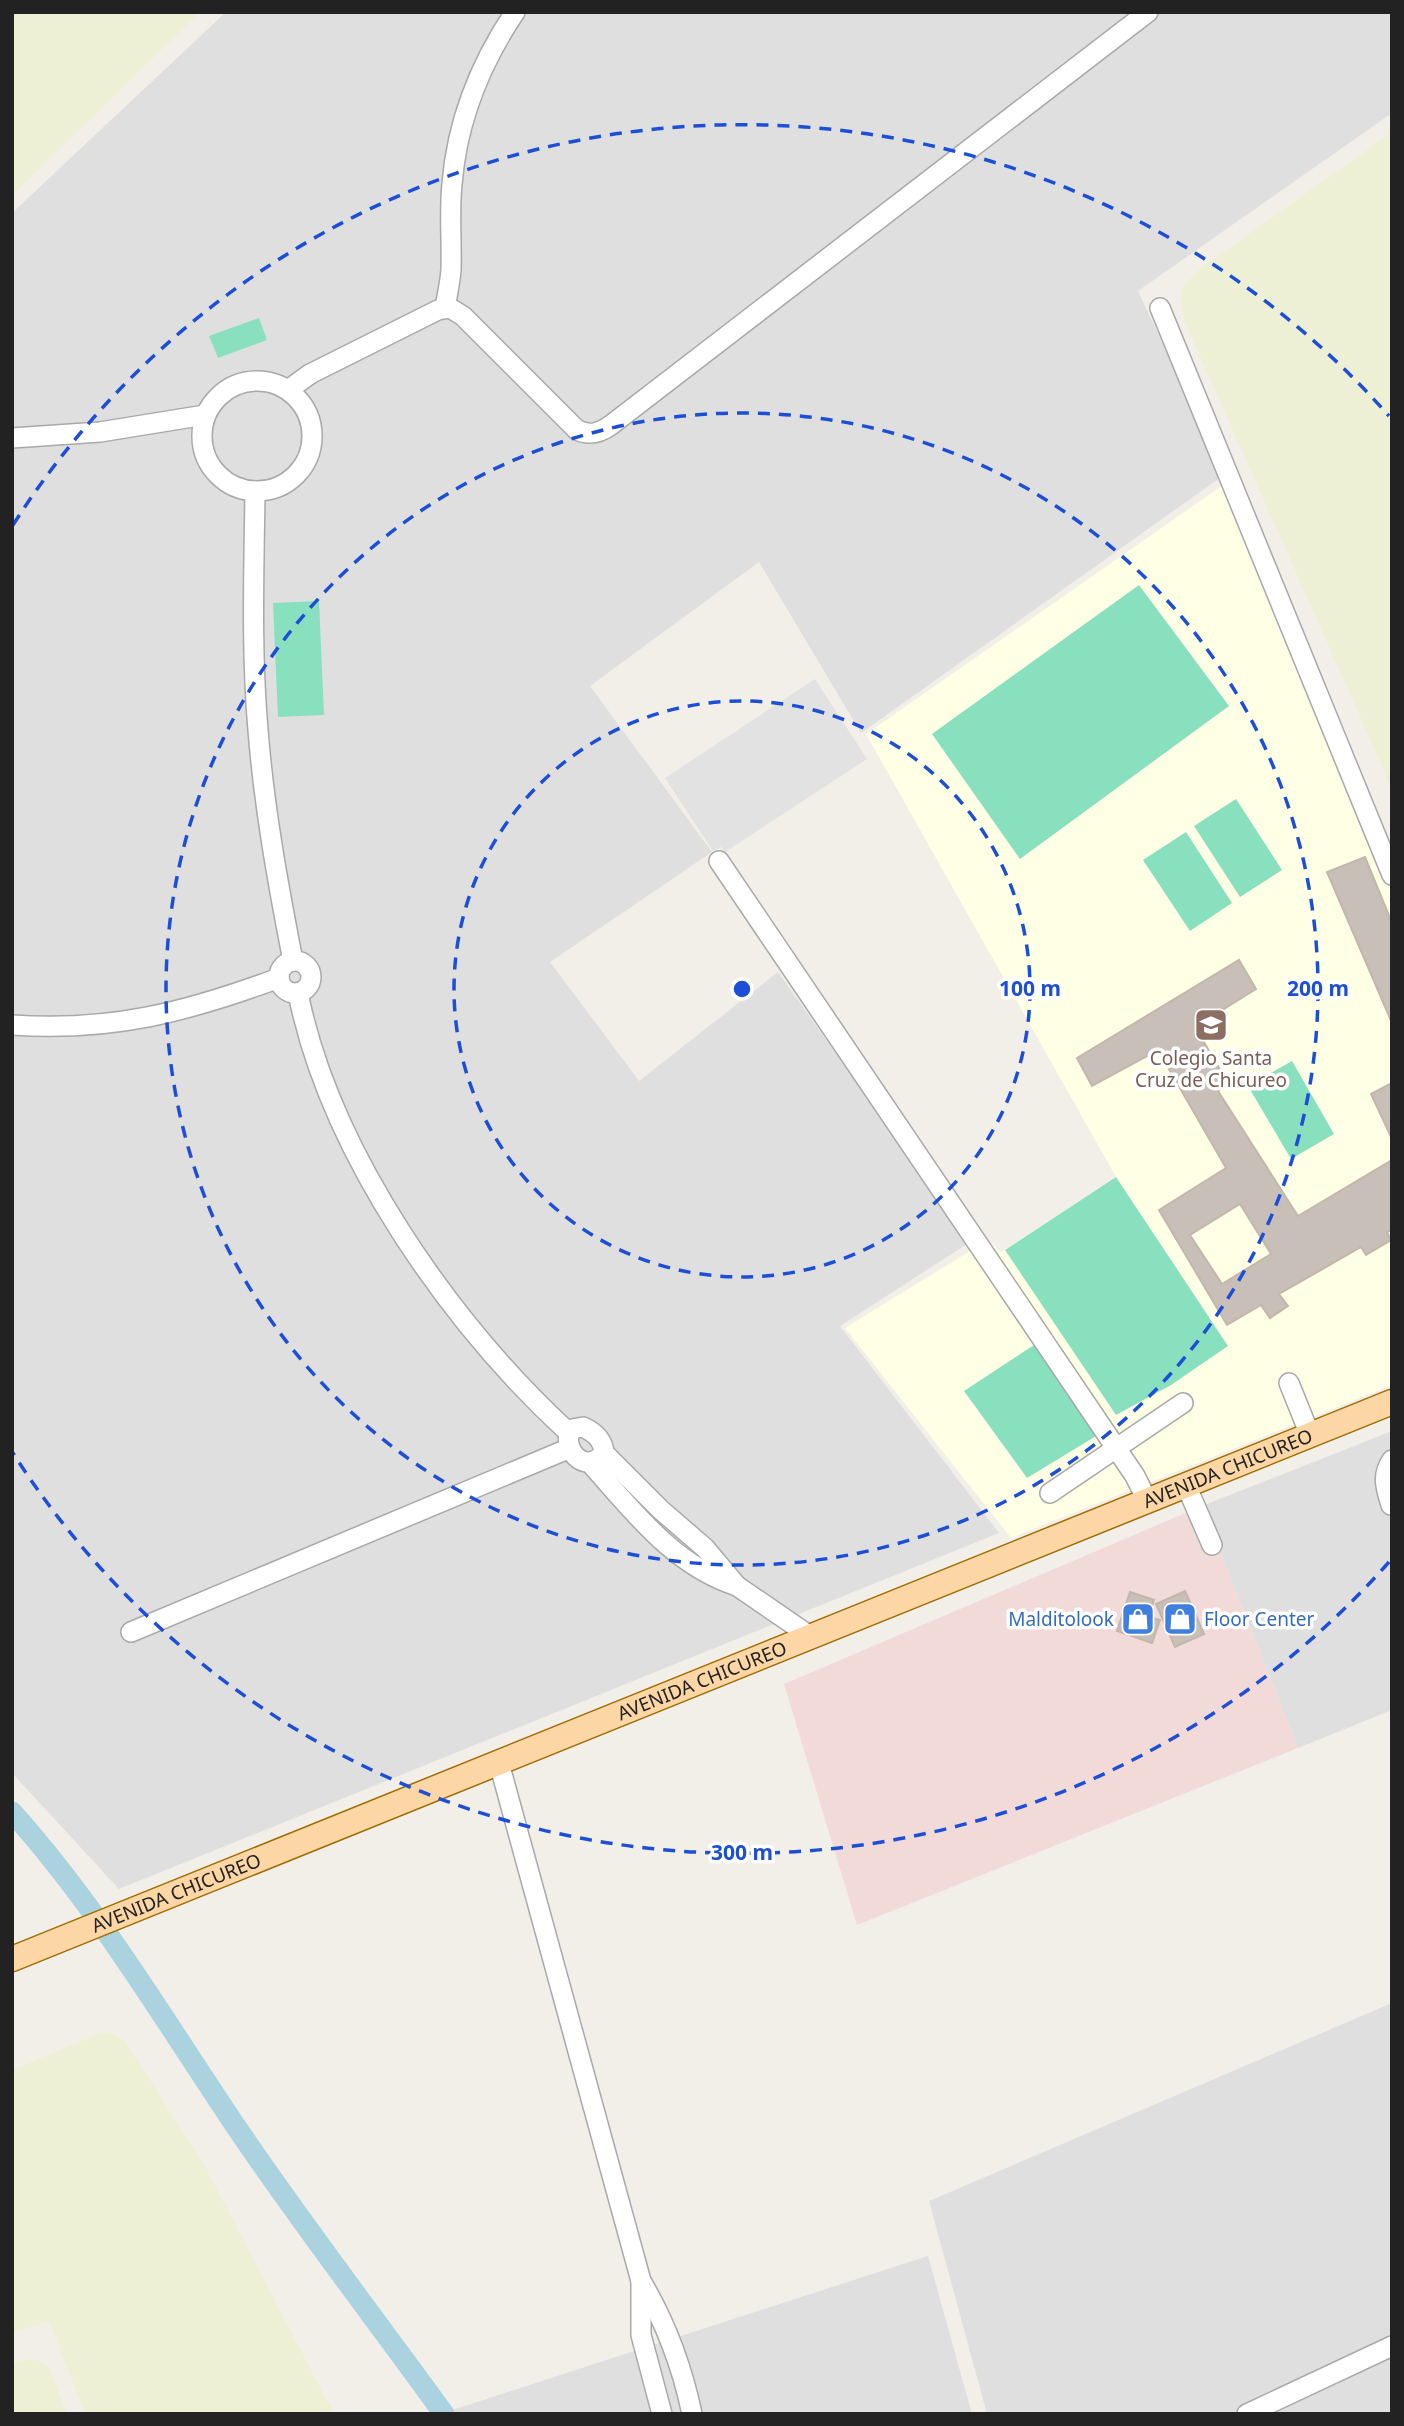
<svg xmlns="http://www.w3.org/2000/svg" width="1404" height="2426" font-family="'Noto Sans',sans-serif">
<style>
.residential{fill:#e0dfdf}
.commercial{fill:#f2dad9}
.education{fill:#ffffe5}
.farmland{fill:#eef0d5}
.pitch{fill:#88e0be}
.parking{fill:#e2e2e2}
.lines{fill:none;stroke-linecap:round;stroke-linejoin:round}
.canal{stroke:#aad3df;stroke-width:21}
.building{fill:#c7bfb8;stroke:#c4b6ab;stroke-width:2;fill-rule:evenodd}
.minor-casing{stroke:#a9a9a9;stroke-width:22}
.major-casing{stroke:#a06b00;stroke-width:27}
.minor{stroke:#fff;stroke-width:19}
.major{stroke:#fcd6a4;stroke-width:24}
.ring{fill:none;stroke:#1d4ed8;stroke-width:3.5;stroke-dasharray:12 9}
.labels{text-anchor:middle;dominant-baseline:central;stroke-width:7;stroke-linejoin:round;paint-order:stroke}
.education-label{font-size:19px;fill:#785e54;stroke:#fff}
.street-label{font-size:19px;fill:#222;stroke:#fff}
.shop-label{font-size:19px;fill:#366cbe;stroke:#fff;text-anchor:end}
.centre{fill:#1d4ed8;stroke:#fff;stroke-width:3.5}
.ring-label{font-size:21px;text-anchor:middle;font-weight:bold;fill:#1d4ed8;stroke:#fff;stroke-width:7;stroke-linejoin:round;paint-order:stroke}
</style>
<rect width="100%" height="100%" fill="#f2efe9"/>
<g class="residential">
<polygon points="226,12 1392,12 1392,113 1138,291 1224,475 861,733 759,562 590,686 712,852 550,962 639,1081 778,972 970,1242 840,1326 999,1533 119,1889 12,1773 12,213"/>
<polygon points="1392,1431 1392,1710 1298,1748 1202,1506"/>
<polygon points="1392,2003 1392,2414 987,2414 929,2201"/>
<polygon points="928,2256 972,2414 440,2414"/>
</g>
<polygon class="commercial" points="1202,1506 1298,1748 857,1925 784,1684"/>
<polygon class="education" points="1226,483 1392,873 1392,1385 1011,1538 845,1328 988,1240 1001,1252 1116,1177 866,734"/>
<g class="farmland">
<polygon points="12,12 200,12 12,196"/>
<polygon points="1392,132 1392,789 1189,332 1184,320 1180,296 1183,286 1201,268"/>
<polygon points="106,2032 114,2034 125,2041 205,2166 334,2414 85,2414 49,2321 12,2333 12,2070 98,2034"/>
<polygon points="30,2359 42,2362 49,2368 67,2414 12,2414 12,2364"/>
</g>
<g class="pitch">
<polygon points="259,318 267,340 218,358 209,336"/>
<polygon points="1139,585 1229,706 1020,859 932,734"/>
<polygon points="319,601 324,715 278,717 273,603"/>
<polygon points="1236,799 1282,870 1240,897 1194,826"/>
<polygon points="1186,832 1232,903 1190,931 1143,860"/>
<polygon points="1292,1061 1334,1134 1291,1159 1248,1086"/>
<polygon points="1116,1177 1228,1346 1171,1385 1116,1415 1005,1250"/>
<polygon points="1040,1341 1101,1433 1027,1478 964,1391"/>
</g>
<polygon class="parking" points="815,679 867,759 725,852 721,847 713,851 665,778"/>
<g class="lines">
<path class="canal" d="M12 1812C99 1909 166 2023 239 2131 304 2227 376 2320 444 2414"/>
</g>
<g class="building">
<polygon points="1365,857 1392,923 1392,1023 1327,872"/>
<path d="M1239 960 1256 989 1195 1027 1228 1083 1218 1091 1298 1216 1392 1160V1230L1387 1232 1391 1240 1366 1255 1361 1247 1279 1294 1288 1306 1270 1318 1261 1305 1227 1325 1159 1210 1226 1168 1158 1050 1092 1086 1077 1058ZM1240 1204 1271 1254 1222 1284 1190 1235Z"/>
<polygon points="1392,1083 1392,1139 1371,1094"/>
<polygon points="1185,1591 1204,1634 1175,1647 1156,1604"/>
<polygon points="1130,1592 1154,1600 1148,1617 1160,1620 1152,1643 1117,1631"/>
</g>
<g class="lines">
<defs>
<g id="minor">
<path d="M445 308C447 296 450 283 451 270 452 242 449 213 452 184 457 122 480 64 515 12"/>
<polyline points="1160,308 1392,875"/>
<circle cx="257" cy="436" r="55"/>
<path d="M288 390 310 374 438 310 450 308 463 316 577 430C590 436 600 433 611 425L1148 12"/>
<polyline points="12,438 100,432 205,415"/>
<path d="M255 491C254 570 251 650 258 730 264 807 278 884 293 961"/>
<polyline points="719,861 1135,1476 1147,1500"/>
<circle cx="295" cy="977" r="16"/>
<path d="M298 993C330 1153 450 1323 568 1432"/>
<path d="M12 1025C111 1032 187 1012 279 978"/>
<polyline points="1289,1383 1310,1435"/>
<path d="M583 1427C594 1432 603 1439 604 1453 584 1478 559 1445 572 1429Z"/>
<polyline points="604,1453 661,1510 705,1548 737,1586 810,1636"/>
<path d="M590 1463C633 1511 674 1566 737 1586"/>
<polyline points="1186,1485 1212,1545"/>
<polyline points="1050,1493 1183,1403"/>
<path d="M1391 1505C1386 1488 1381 1476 1392 1460"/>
<polyline points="131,1632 570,1448"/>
<path d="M499 1763 641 2281C666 2323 682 2366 692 2414"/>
<polyline points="641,2281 641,2335 662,2414"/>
<polyline points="1247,2414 1392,2346"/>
</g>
<g id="major">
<path id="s1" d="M12 1959 1392 1402"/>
</g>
</defs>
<use href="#minor" class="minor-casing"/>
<use href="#major" class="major-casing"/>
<use href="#minor" class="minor"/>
<use href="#major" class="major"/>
</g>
<g class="ring">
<circle cx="742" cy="989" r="288"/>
<circle cx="742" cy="989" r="576"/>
<path d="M1389 1562A864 864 0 0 1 13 1453M13 525A864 864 0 0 1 1389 416"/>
</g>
<defs>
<symbol id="school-square" viewBox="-11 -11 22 22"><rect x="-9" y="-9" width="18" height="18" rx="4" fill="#8d6e63" stroke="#fff"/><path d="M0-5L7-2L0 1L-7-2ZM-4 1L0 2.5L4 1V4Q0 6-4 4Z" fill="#fff"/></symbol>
<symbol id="shop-square" viewBox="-11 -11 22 22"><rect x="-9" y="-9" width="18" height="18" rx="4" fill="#3f7fe0" stroke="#fff"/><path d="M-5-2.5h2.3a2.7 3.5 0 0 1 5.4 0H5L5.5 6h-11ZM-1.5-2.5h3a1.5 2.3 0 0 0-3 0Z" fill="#fff"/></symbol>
</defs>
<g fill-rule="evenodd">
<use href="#school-square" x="1192" y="1006" width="38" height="38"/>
<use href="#shop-square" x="1119" y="1600" width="38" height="38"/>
<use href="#shop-square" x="1161" y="1600" width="38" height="38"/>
</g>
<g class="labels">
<g class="education-label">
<text x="1211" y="1058">Colegio Santa<tspan x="1211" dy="22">Cruz de Chicureo</tspan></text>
</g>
<g class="street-label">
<text stroke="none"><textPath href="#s1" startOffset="1311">AVENIDA CHICUREO</textPath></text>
<text stroke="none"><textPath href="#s1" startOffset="744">AVENIDA CHICUREO</textPath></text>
<text stroke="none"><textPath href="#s1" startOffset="177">AVENIDA CHICUREO</textPath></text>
</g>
<g class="shop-label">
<text x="1114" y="1619">Malditolook</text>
<text x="1204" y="1619" text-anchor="start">Floor Center</text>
</g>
</g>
<circle cx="742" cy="989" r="10" class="centre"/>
<g class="ring-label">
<text x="1030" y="996">100 m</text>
<text x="1318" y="996">200 m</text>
<text x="742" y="1860">300 m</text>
</g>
<rect width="1404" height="2426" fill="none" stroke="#222222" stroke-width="28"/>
</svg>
